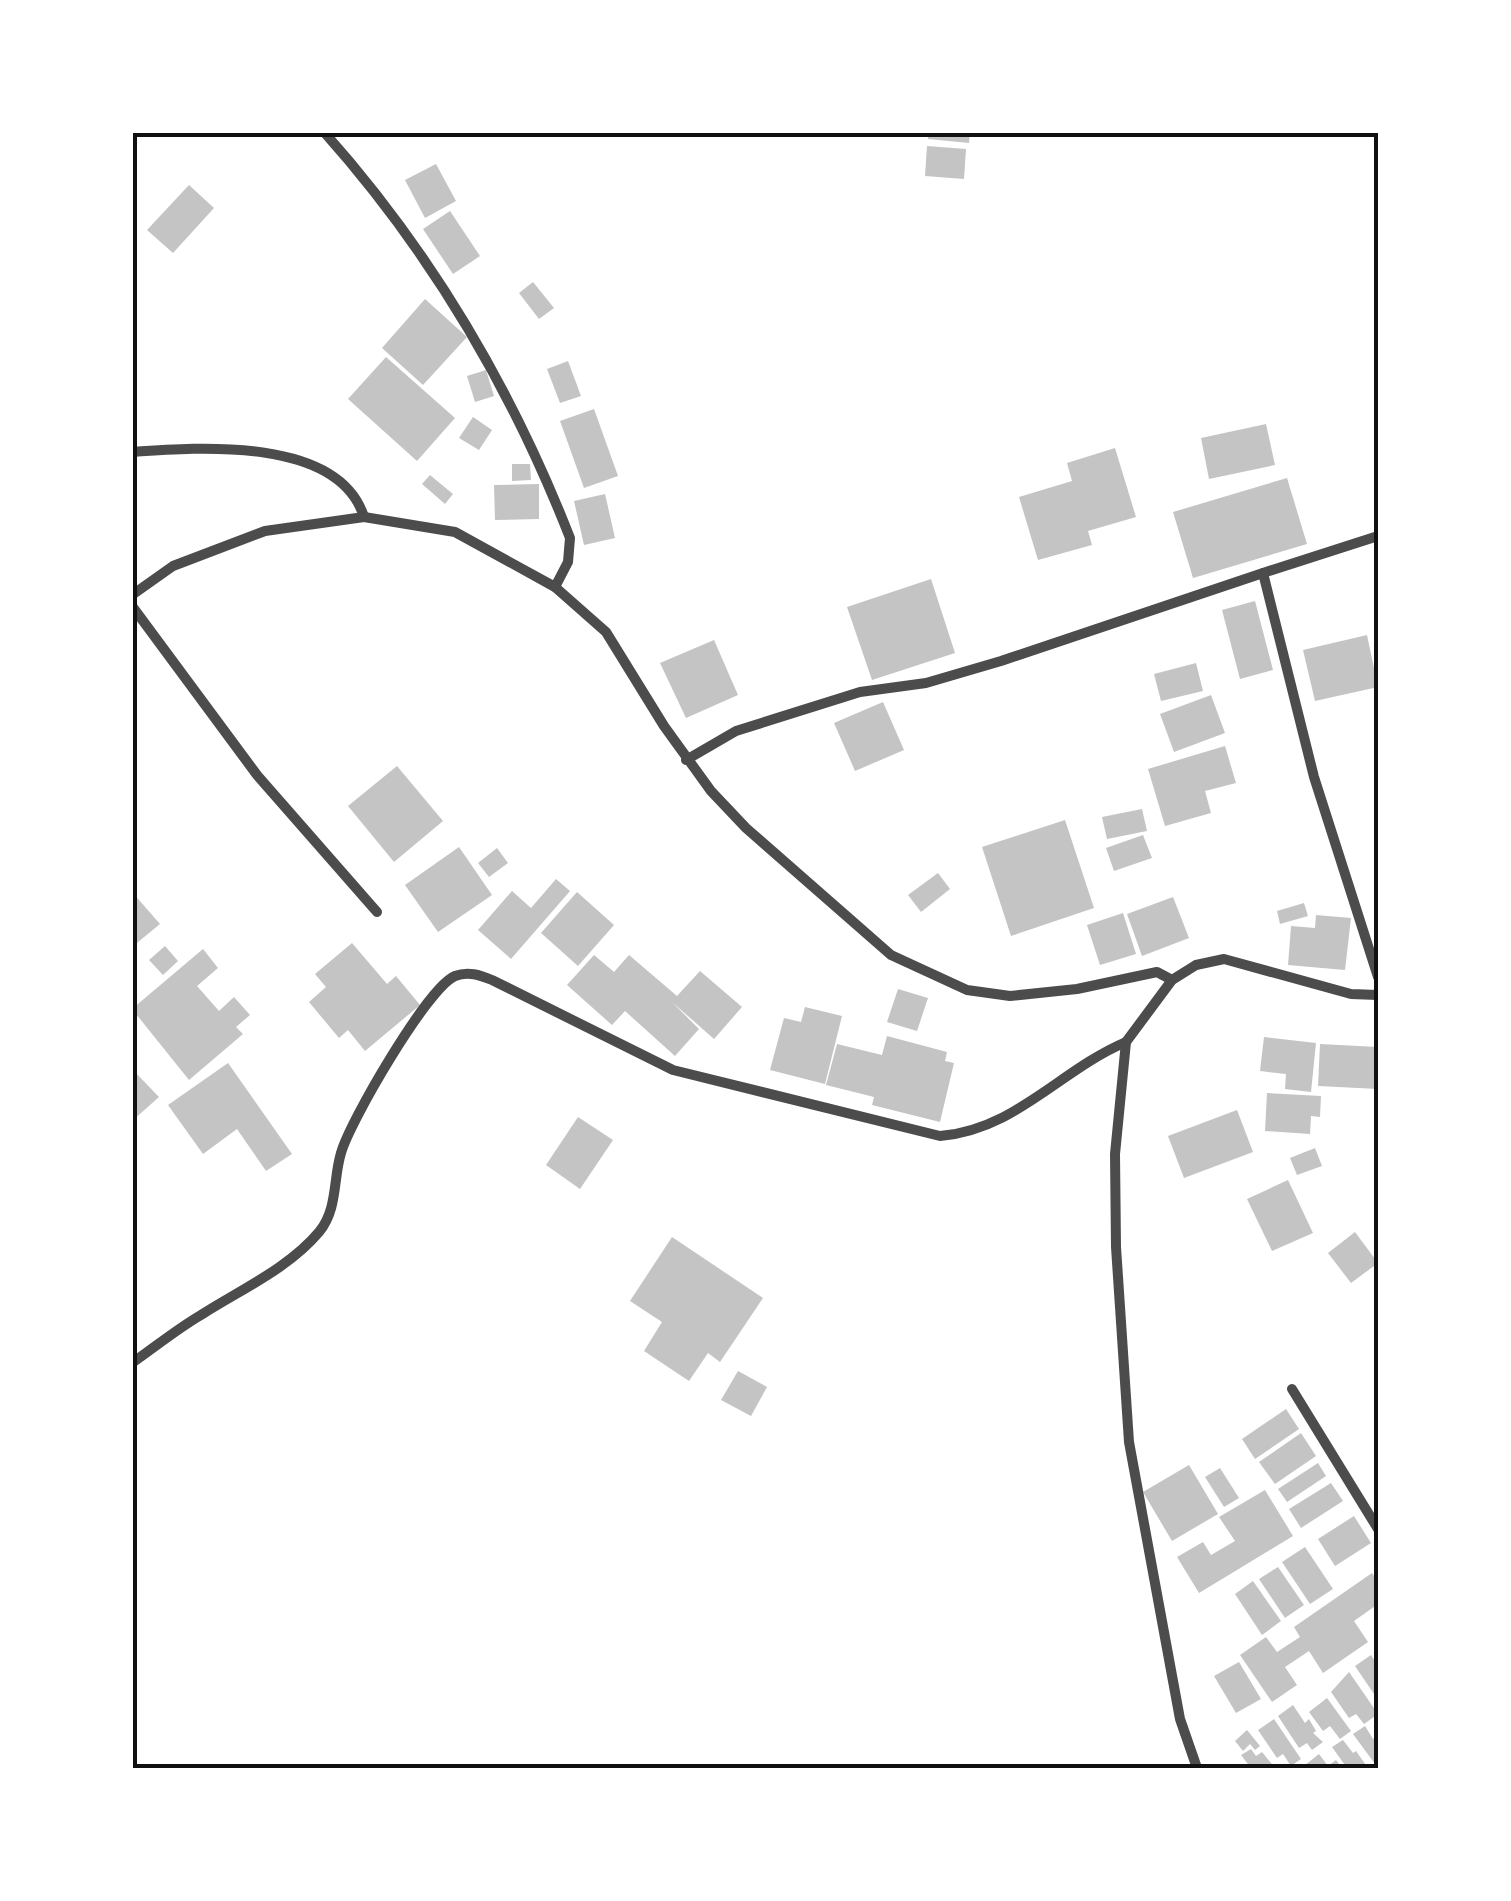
<svg xmlns="http://www.w3.org/2000/svg" width="1511" height="1901" font-family="Jost,sans-serif">
<style>
.building{fill:#c4c4c4}
.lines{fill:none;stroke-linecap:round;stroke-linejoin:round}
.minor{stroke:#4c4c4c;stroke-width:10}
.neatline{fill:none;stroke:#111;stroke-width:4}
</style>
<rect width="100%" height="100%" fill="#fff"/>
<g class="building">
<polygon points="929,132 970,132 969,143 928,139"/>
<polygon points="927,146 966,149 964,179 925,176"/>
<polygon points="436,164 456,201 425,218 405,180"/>
<polygon points="189,185 214,208 173,253 147,230"/>
<polygon points="450,211 480,256 453,274 423,229"/>
<polygon points="533,282 554,308 539,319 519,293"/>
<polygon points="425,299 467,337 423,385 382,348"/>
<polygon points="386,357 455,418 417,461 348,399"/>
<polygon points="568,361 581,396 560,403 547,369"/>
<polygon points="486,370 494,396 475,402 467,376"/>
<polygon points="594,409 618,476 584,488 560,421"/>
<polygon points="473,417 492,430 479,450 459,438"/>
<polygon points="1266,424 1275,465 1209,479 1201,438"/>
<polygon points="1115,448 1136,517 1088,531 1092,545 1038,560 1019,497 1072,481 1067,463"/>
<polygon points="512,464 530,464 531,480 512,481"/>
<polygon points="430,475 453,494 445,504 422,484"/>
<polygon points="1287,478 1307,544 1193,578 1173,512"/>
<polygon points="539,484 539,519 495,520 494,485"/>
<polygon points="605,494 615,538 584,545 574,501"/>
<polygon points="931,579 955,653 872,680 847,607"/>
<polygon points="1255,601 1273,670 1240,679 1222,610"/>
<polygon points="1367,635 1378,687 1315,701 1303,650"/>
<polygon points="714,640 738,695 686,718 660,663"/>
<polygon points="1196,663 1203,691 1161,701 1154,674"/>
<polygon points="1211,695 1225,733 1174,752 1160,714"/>
<polygon points="883,702 904,750 855,771 834,723"/>
<polygon points="1225,746 1236,783 1205,791 1211,813 1165,826 1148,769"/>
<polygon points="397,766 443,821 394,862 348,806"/>
<polygon points="1142,809 1147,831 1107,839 1102,817"/>
<polygon points="1065,820 1094,908 1011,936 982,847"/>
<polygon points="1143,835 1152,858 1114,871 1106,848"/>
<polygon points="459,847 492,895 438,932 405,885"/>
<polygon points="497,848 508,863 489,877 478,863"/>
<polygon points="938,873 950,889 921,912 908,895"/>
<polygon points="556,879 570,891 511,959 478,930 512,891 531,908"/>
<polygon points="132,892 160,924 132,947"/>
<polygon points="577,892 614,925 578,966 541,933"/>
<polygon points="1173,897 1189,938 1142,956 1127,914"/>
<polygon points="1304,903 1308,916 1280,924 1277,911"/>
<polygon points="1123,913 1136,954 1100,965 1087,925"/>
<polygon points="1316,915 1351,918 1345,970 1288,965 1291,926 1315,928"/>
<polygon points="352,943 387,984 396,976 420,1005 365,1051 348,1030 339,1038 309,1002 326,987 315,974"/>
<polygon points="165,946 178,961 163,975 149,960"/>
<polygon points="203,949 218,968 197,986 219,1011 234,997 250,1015 236,1027 243,1034 189,1080 132,1009"/>
<polygon points="594,955 614,972 629,955 677,996 700,971 742,1007 714,1039 672,1002 699,1029 675,1056 625,1011 612,1025 567,985"/>
<polygon points="898,989 928,998 917,1031 887,1022"/>
<polygon points="805,1007 842,1016 825,1084 770,1070 784,1018 801,1022"/>
<polygon points="887,1036 947,1052 945,1061 954,1063 940,1122 872,1105 874,1097 826,1085 837,1044 882,1055"/>
<polygon points="1264,1037 1316,1043 1311,1092 1285,1089 1286,1074 1260,1071"/>
<polygon points="1320,1044 1378,1047 1378,1089 1318,1086"/>
<polygon points="228,1063 292,1154 266,1171 237,1129 203,1154 168,1105"/>
<polygon points="132,1069 159,1097 132,1121"/>
<polygon points="1267,1093 1321,1096 1320,1117 1311,1116 1310,1134 1265,1131"/>
<polygon points="1237,1110 1253,1152 1184,1178 1168,1136"/>
<polygon points="578,1117 613,1140 580,1189 546,1165"/>
<polygon points="1315,1148 1322,1166 1297,1175 1290,1158"/>
<polygon points="1288,1180 1313,1233 1272,1251 1247,1199"/>
<polygon points="1355,1232 1378,1263 1351,1283 1328,1253"/>
<polygon points="672,1237 763,1298 720,1362 708,1353 689,1381 644,1351 662,1322 630,1301"/>
<polygon points="738,1371 767,1387 751,1416 721,1400"/>
<polygon points="1286,1409 1299,1429 1255,1459 1242,1439"/>
<polygon points="1301,1433 1316,1456 1275,1484 1259,1462"/>
<polygon points="1318,1463 1326,1476 1287,1502 1278,1489"/>
<polygon points="1189,1465 1218,1514 1172,1541 1143,1492"/>
<polygon points="1220,1468 1239,1498 1224,1507 1205,1477"/>
<polygon points="1331,1483 1343,1501 1301,1528 1289,1509"/>
<polygon points="1265,1490 1293,1536 1199,1593 1177,1557 1203,1542 1211,1555 1235,1541 1219,1517"/>
<polygon points="1354,1516 1371,1543 1335,1566 1318,1539"/>
<polygon points="1305,1547 1333,1589 1310,1604 1282,1562"/>
<polygon points="1278,1567 1304,1605 1285,1618 1259,1579"/>
<polygon points="1372,1573 1378,1582 1378,1604 1354,1621 1368,1642 1323,1673 1309,1651 1285,1667 1297,1685 1272,1702 1240,1655 1266,1637 1277,1652 1300,1637 1294,1627"/>
<polygon points="1253,1581 1281,1621 1262,1635 1235,1594"/>
<polygon points="1371,1655 1378,1666 1378,1691 1374,1694 1355,1666"/>
<polygon points="1239,1662 1261,1699 1236,1713 1214,1676"/>
<polygon points="1349,1672 1378,1714 1364,1724 1356,1714 1349,1718 1331,1692"/>
<polygon points="1327,1698 1351,1731 1340,1739 1330,1726 1323,1731 1309,1712"/>
<polygon points="1293,1705 1305,1723 1309,1719 1316,1731 1313,1733 1323,1742 1312,1750 1307,1743 1299,1748 1278,1716"/>
<polygon points="1274,1719 1301,1759 1291,1766 1283,1754 1277,1758 1258,1730"/>
<polygon points="1365,1726 1373,1739 1378,1735 1378,1768 1353,1734"/>
<polygon points="1247,1730 1260,1746 1255,1750 1250,1744 1243,1751 1235,1741"/>
<polygon points="1343,1740 1353,1753 1356,1751 1368,1768 1347,1768 1332,1747"/>
<polygon points="1251,1749 1256,1756 1262,1752 1275,1768 1251,1768 1241,1755"/>
<polygon points="1319,1754 1328,1766 1336,1760 1342,1768 1308,1768 1305,1765"/>
</g>
<g class="lines">
<g class="minor">
<path d="M324 132C432 253 511 387 570 538L568 562 555 587"/>
<path d="M132 452C200 447 339 437 364 517"/>
<polyline points="1263,573 1378,536"/>
<polyline points="132,595 173,566 265,531 364,517 455,532 555,587 606,632 664,726 711,791 746,828 891,955 967,990 1010,996 1077,989 1157,972 1172,980"/>
<polyline points="132,606 257,775 377,912"/>
<polyline points="686,760 736,731 860,692 926,683 1001,661 1263,573 1314,777 1378,977"/>
<path d="M132 1363C155 1347 177 1329 201 1315 240 1290 289 1268 319 1232 338 1209 333 1179 341 1153 350 1121 428 987 455 976 468 971 480 975 492 980L673 1070 940 1136C1015 1130 1060 1070 1126 1042"/>
<polyline points="1292,1389 1378,1529"/>
<polyline points="1197,1768 1180,1719 1129,1442 1116,1247 1115,1154 1126,1042 1172,980 1196,965 1224,959 1351,994 1378,995"/>
</g>
</g>
<rect width="1511" height="1901" fill="none" stroke="#ffffff" stroke-width="270"/>
<rect x="135" y="135" width="1241" height="1631" class="neatline"/>
</svg>
